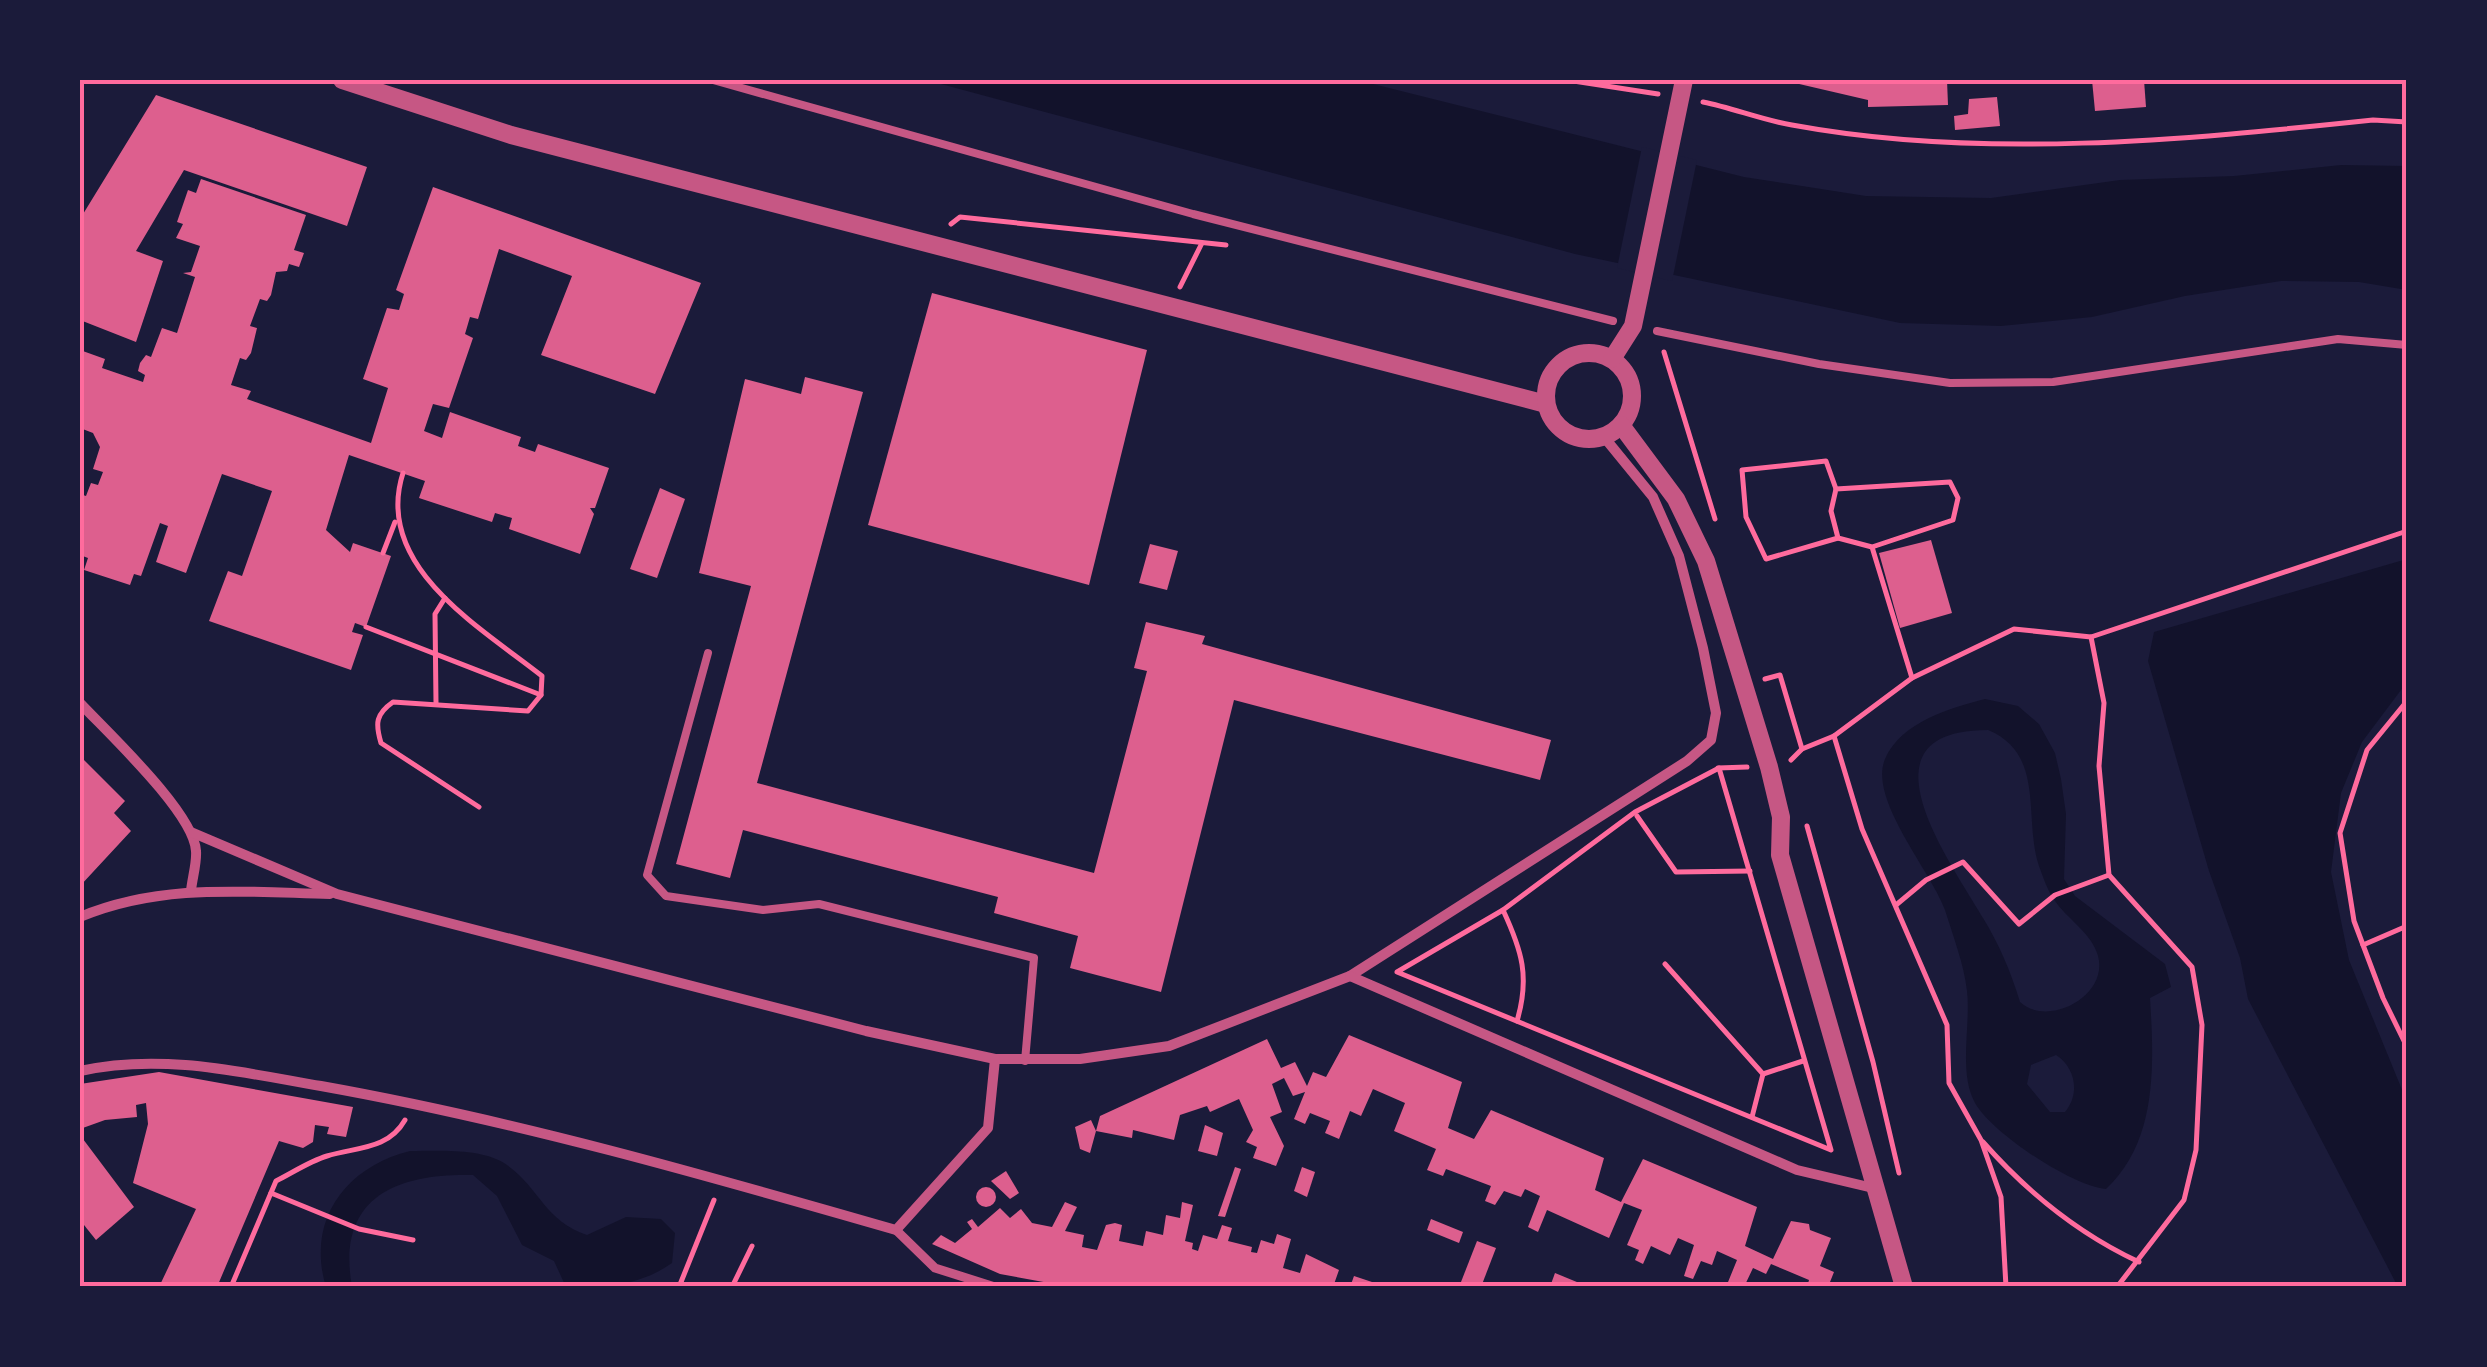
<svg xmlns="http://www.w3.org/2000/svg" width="2487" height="1367" font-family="'Asap Condensed',sans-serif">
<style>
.water{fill:#12122b;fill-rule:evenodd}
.pier{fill:#1b1b3a}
.building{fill:#dd5f8e}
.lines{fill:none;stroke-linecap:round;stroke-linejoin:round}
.path{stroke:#ff6b9d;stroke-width:5}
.service{stroke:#c65784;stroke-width:8}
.pedestrian{stroke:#c65784;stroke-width:9}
.minor{stroke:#c65784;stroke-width:10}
.tertiary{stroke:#c65784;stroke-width:18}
.neatline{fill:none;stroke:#ff6b9d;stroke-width:4}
</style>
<rect width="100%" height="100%" fill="#1b1b3a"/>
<g class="water">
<polygon points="926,80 1357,80 1744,177 1866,196 1991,198 2120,180 2234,176 2341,165 2407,166 2407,290 2359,282 2281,281 2185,296 2092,317 2001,326 1900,323 1575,254"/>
<polygon points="2407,559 2407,682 2362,742 2341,793 2331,872 2349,960 2407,1102 2407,1287 2398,1287 2248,999 2240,958 2209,871 2148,661 2154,632"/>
<path d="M1985 699 2018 706 2039 724 2055 753 2061 779 2066 814 2064 879 2075 896 2165 964 2171 987 2150 998C2154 1063 2158 1141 2106 1189 2072 1186 1993 1134 1975 1103 1958 1072 1971 1025 1967 991 1964 964 1953 936 1945 910 1931 871 1868 799 1885 759 1901 722 1950 708 1985 699ZM1988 730C2046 754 2023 818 2039 866 2043 877 2048 892 2055 901 2067 919 2092 933 2098 956 2109 996 2048 1028 2020 1002 2011 972 1999 944 1983 918 1950 861 1853 730 1988 730ZM2056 1055C2076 1068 2080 1094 2065 1112H2050L2027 1084 2031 1065Z"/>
<path d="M410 1151C438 1151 480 1148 504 1163 539 1186 544 1221 587 1235L626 1217 661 1219 675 1233 672 1263C640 1286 605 1287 566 1287L554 1261 522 1245 497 1196 473 1175C395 1173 336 1198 352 1287H326C306 1221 345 1167 410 1151Z"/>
</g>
<polygon class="pier" points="1642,147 1697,160 1672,281 1617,268"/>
<g class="building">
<polygon points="1782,80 1947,80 1948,105 1868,107 1868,100"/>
<polygon points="2092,80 2144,80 2146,107 2095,111"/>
<polygon points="156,95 367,167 347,226 184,170 136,251 163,261 136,342 80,320 80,219"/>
<polygon points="1997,97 2000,126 1955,130 1954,116 1968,114 1969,99"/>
<polygon points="201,179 306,215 294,250 304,253 299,267 289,264 287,271 276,272 271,295 267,301 260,299 250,326 257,328 251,353 246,360 240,358 231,385 251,391 247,399 371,443 388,388 363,379 387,308 399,310 404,294 396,290 433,187 701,283 655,394 541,355 572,276 499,249 478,319 470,317 465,334 473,338 449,408 433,404 424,431 442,438 450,412 521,437 518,446 535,452 538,444 609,468 595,508 590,508 594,514 580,554 509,529 512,518 495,513 492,522 419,498 425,481 349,455 326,530 350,552 353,543 391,556 366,627 355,623 352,632 363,635 351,670 209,621 228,571 242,576 272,491 222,474 186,573 156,562 168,526 160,523 141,576 134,574 130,585 84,570 88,558 80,555 80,494 86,496 91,483 98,485 103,472 93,469 100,447 93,433 80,428 80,350 105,359 102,368 143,382 145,375 138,371 140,363 146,355 151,357 162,328 177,333 195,277 183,273 191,272 200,246 176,238 183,224 177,222 188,190 196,193"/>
<polygon points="932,293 1147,350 1089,585 868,525"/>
<polygon points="805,377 863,392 757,783 1094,873 1147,671 1134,668 1146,622 1205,636 1202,644 1551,740 1540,780 1234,700 1161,992 1070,968 1078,936 994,913 998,897 743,830 730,878 676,864 751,586 699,573 745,379 801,394"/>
<polygon points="660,488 685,499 657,578 630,569"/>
<polygon points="1931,540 1952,613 1900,628 1879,553"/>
<polygon points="1150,544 1178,551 1167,590 1139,583"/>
<polygon points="80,756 125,801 114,813 131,831 80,886"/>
<polygon points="1349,1035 1462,1082 1448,1128 1474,1139 1491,1110 1604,1158 1595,1190 1621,1202 1643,1159 1757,1207 1745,1246 1773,1259 1791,1221 1809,1224 1810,1230 1831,1238 1820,1266 1834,1272 1828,1287 1807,1287 1809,1280 1771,1264 1766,1274 1753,1268 1744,1287 1726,1287 1737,1260 1717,1251 1712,1265 1701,1261 1693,1279 1684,1276 1694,1245 1678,1238 1670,1255 1651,1246 1643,1264 1635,1260 1639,1250 1627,1245 1642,1210 1624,1203 1609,1238 1547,1210 1538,1232 1528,1227 1540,1196 1525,1189 1521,1197 1504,1191 1495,1205 1485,1201 1491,1186 1446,1169 1443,1176 1427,1170 1436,1149 1394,1131 1405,1103 1373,1089 1361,1116 1350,1111 1339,1139 1325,1133 1330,1121 1310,1113 1305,1124 1294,1119 1305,1092 1293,1096 1284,1078 1272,1084 1282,1112 1270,1117 1284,1146 1276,1166 1253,1158 1257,1147 1246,1142 1253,1130 1239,1099 1210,1112 1207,1106 1180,1115 1174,1140 1133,1130 1132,1138 1096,1131 1090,1153 1080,1149 1075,1127 1091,1120 1096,1131 1100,1116 1267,1039 1281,1068 1295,1062 1307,1086 1313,1072 1326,1077"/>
<polygon points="159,1072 353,1107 346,1137 327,1134 329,1127 315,1125 313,1142 303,1148 279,1141 217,1287 159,1287 196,1209 133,1183 148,1124 146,1103 136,1105 137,1117 105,1120 80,1129 80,1084"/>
<polygon points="1205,1125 1223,1133 1217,1156 1198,1151"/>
<polygon points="80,1135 134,1207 96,1240 80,1220"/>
<polygon points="1235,1167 1241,1169 1225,1217 1218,1216"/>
<polygon points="1302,1167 1315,1172 1307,1197 1294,1191"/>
<polygon points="1006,1171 1019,1193 1010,1199 991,1181"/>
<circle cx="986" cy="1197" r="10"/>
<polygon points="1065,1202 1077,1207 1065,1231 1084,1235 1082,1247 1097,1250 1106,1225 1115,1223 1122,1225 1119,1241 1143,1246 1146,1231 1163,1235 1166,1215 1180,1218 1182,1202 1193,1205 1185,1241 1193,1243 1192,1249 1198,1251 1203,1235 1217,1239 1222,1225 1232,1228 1228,1241 1252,1247 1251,1252 1257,1253 1261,1240 1274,1244 1277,1234 1291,1239 1283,1268 1300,1273 1306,1254 1339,1270 1333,1287 1071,1287 1000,1274 932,1244 941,1235 955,1243 972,1229 967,1222 972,1219 978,1227 1000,1208 1010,1218 1021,1209 1032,1223 1052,1227"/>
<polygon points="1431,1219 1463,1232 1459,1243 1427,1230"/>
<polygon points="1477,1241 1496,1248 1481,1287 1461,1282"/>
<polygon points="1555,1273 1589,1287 1551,1284"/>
<polygon points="1354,1276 1378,1284 1376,1287 1350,1287"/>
</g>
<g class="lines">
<g class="path">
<polyline points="1567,80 1658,94"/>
<path d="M1703 102C1733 108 1762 120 1792 125 1981 160 2183 140 2373 120L2407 122"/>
<polyline points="951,224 960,217 1226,245"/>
<polyline points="1180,287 1202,243"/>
<polyline points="1664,352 1715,519"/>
<path d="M403 473C373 566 480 627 542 676L541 695 528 711 393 702C376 714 375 723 381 743L479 807"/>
<polyline points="1836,489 1826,461 1742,470 1746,517 1766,559 1838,538"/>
<polyline points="1872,547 1838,538 1831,511 1836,489 1950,482 1958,498 1953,520 1872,547 1912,678"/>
<polyline points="383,553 395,522"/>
<polyline points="366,627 541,695"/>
<polyline points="2091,637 2104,703 2099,766 2109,875 2192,967 2202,1025 2196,1150 2184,1200 2117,1287"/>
<polyline points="1765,679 1780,675 1802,749"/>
<polyline points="2407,701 2367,750 2340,833 2354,921 2383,998 2407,1047"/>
<polyline points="436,703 435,614 445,598"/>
<polyline points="1834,736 1862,829 1947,1025 1949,1083 1981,1140 2001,1197 2006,1287"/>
<polyline points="1791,760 1802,749 1834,736 1912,678 2014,629 2091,637 2407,531"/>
<polyline points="1718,768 1747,767"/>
<polygon points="1719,768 1831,1150 1397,972 1503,910 1635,812"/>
<polyline points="1637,816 1676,872 1750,871"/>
<polyline points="1807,826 1873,1062 1899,1173"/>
<polyline points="1896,905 1926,880 1963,862 2019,924 2055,895 2109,875"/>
<path d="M1503 910C1522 951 1530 977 1517 1021"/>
<polyline points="2363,945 2407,926"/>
<polyline points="1665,964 1763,1074 1752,1117"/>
<polyline points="1763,1074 1803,1061"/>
<path d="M1983 1142C2027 1192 2079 1234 2139 1262"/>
<polyline points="271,1193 359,1229 413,1240"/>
<path d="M231 1287 276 1181C292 1173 310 1161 327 1156 356 1147 388 1150 405 1120"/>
<polyline points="679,1287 714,1200"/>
<polyline points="732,1287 752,1246"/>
</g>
<g class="service">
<polyline points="713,80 1193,214 1613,321"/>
<polyline points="1657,331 1819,364 1950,383 2053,382 2338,339 2407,345"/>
<polyline points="708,653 647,875 666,896 763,910 819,904 1034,958 1025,1061"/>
</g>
<polyline class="pedestrian" points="896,1230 935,1268 995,1287"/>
<g class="minor">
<path d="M80 703C108 733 194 813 196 851 197 863 192 879 191 891"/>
<polyline points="191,832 337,894 866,1031 995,1059 1080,1059 1169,1046 1350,976 1687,761 1711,740 1716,713 1703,648 1679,556 1653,497 1604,437"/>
<path d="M80 917C161 883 245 892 330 894"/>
<polyline points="1350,976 1797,1170 1873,1188"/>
<path d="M80 1071C161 1053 240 1072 321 1086 517 1121 705 1175 896 1230L988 1128 995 1059"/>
</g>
<g class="tertiary">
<polyline points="342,80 511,135 1546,404"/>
<circle cx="1589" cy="396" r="43"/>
<polyline points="1612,359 1633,326 1684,80"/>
<polyline points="1621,425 1676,499 1706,561 1769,767 1781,817 1780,855 1904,1287"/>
</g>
</g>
<rect width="2487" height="1367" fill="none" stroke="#1b1b3a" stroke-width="165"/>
<rect x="82" y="82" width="2322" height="1202" class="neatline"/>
</svg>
